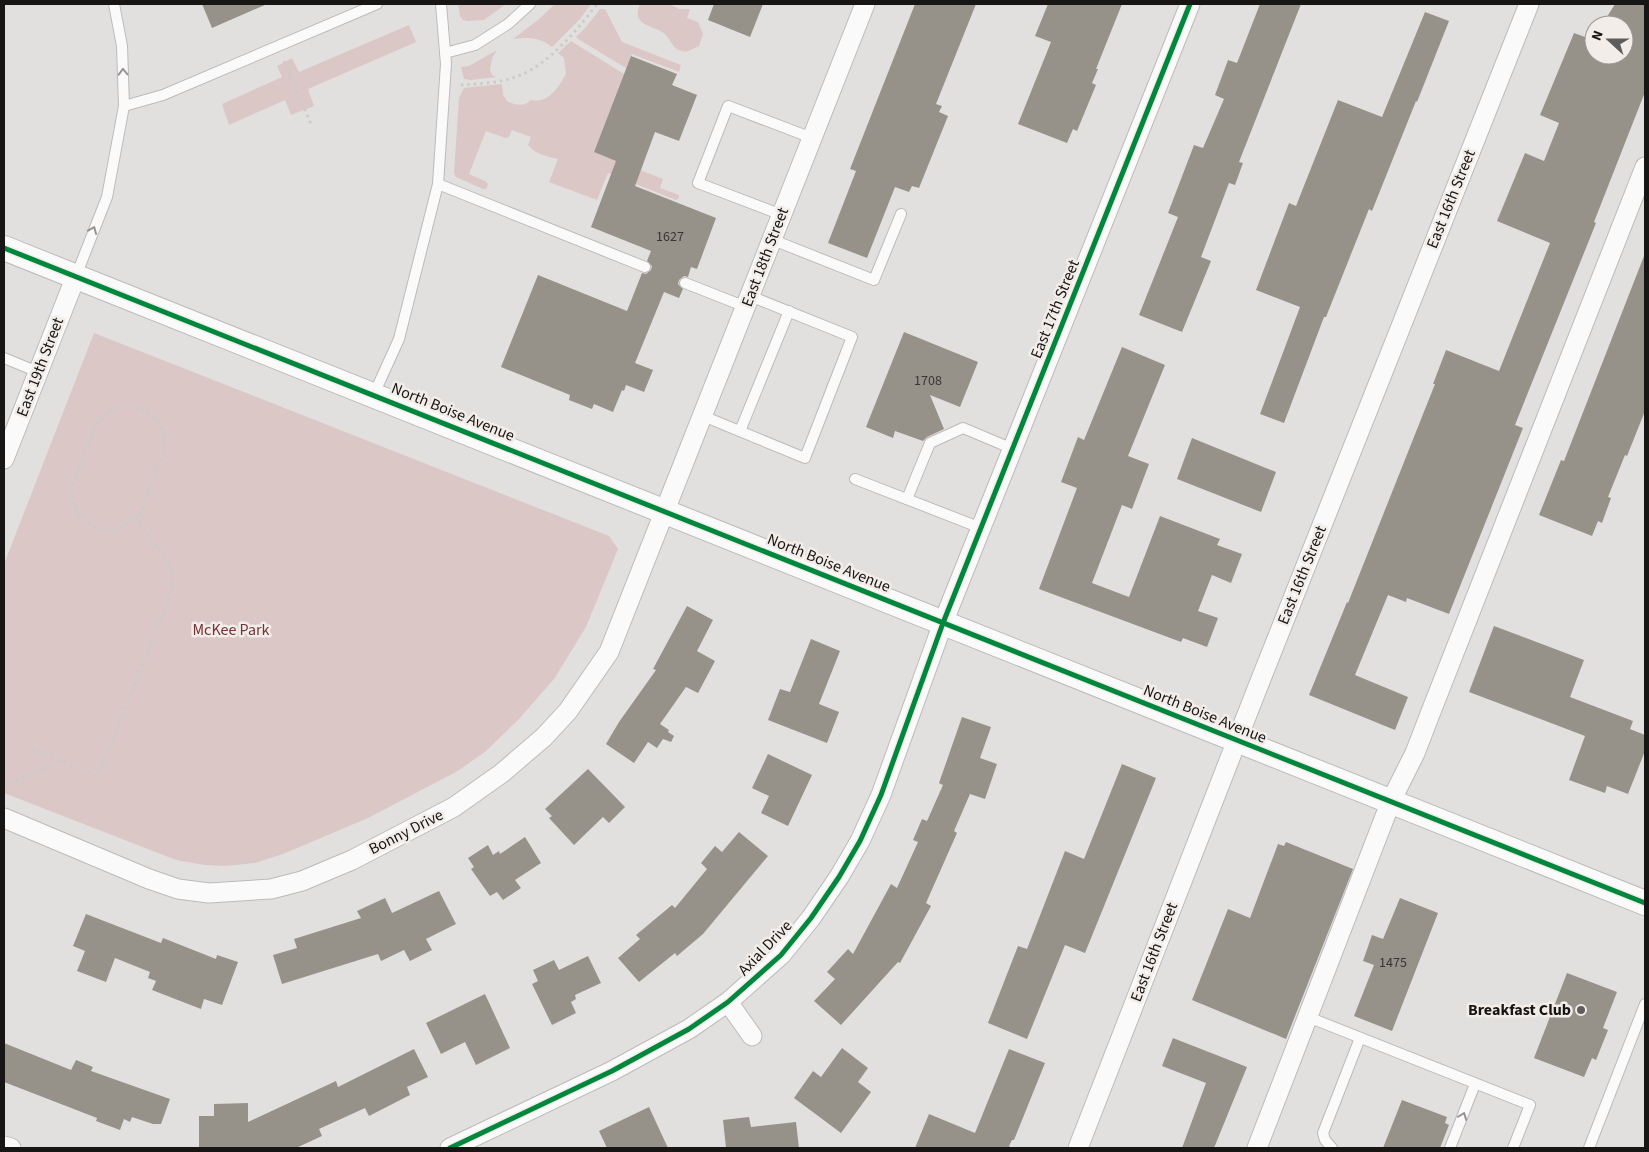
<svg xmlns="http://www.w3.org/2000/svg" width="1649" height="1152" font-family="'Source Sans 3',sans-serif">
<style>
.green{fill:#dbc7c6}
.building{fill:#979289}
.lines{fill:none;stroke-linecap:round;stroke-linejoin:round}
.service-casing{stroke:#bcbbba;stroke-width:12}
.minor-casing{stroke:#bcbbba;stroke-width:21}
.tertiary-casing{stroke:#bcbbba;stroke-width:26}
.path{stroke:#cbcbca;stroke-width:3;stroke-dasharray:2.5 4;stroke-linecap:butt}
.service{stroke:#fbfafa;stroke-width:10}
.minor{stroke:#fbfafa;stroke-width:19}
.tertiary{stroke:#fbfafa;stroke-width:24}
.cycleway-casing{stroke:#f2ede9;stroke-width:8}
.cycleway{stroke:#00873e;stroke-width:5}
.oneway{stroke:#959393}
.poi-dot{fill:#5f5d5b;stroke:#f2ede9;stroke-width:2}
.labels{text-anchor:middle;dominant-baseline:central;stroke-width:5;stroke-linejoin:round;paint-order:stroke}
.number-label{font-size:14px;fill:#383532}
.street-label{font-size:16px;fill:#181615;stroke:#f2ede9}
.park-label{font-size:16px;fill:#753337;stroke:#f2ede9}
.poi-label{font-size:16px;font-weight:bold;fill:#181615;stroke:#f2ede9;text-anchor:end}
</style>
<rect width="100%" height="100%" fill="#e2e0de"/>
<g class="green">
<polygon points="458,4 506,4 484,20 468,21 463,20 460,16"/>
<path d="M555 4H591L580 19 552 47C540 37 527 37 513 39L538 20Z"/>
<path d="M640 4H670L679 9H690L687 18 698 22 703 34 699 46 686 52 678 50C672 46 670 39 665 34 654 25 630 26 640 4Z"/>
<polygon points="600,9 605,9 622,42 681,65 679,72 632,54 626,68 578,39 576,37 586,27"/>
<polygon points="409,25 416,42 308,89 314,106 291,115 285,100 229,125 222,104 282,77 277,66 292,58 299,72"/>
<path d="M571 41 624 74 594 152 663 179 660 188 679 195V198L676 200 608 173 597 200 549 182 558 159C548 157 535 154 528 145L531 137 512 130 509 137 505 138 486 131 469 174 485 181 488 184 486 189H483L456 177 454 173 459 98 464 88 502 84 503 95 508 102C517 105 524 107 531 100 548 104 558 88 566 74L564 58 558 53Z"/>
<polygon points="497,50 492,58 490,70 492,75 496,77 471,80 464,79 461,67 469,66"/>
<polygon points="94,333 609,536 618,549 586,627 554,679 519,719 485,752 456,772 368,818 283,854 255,863 225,866 205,865 176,860 4,793 4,564"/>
</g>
<g class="building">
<polygon points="202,4 267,4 212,28"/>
<polygon points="714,4 763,4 750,37 708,20"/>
<polygon points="915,4 976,4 936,104 942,106 939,112 948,116 919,188 912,186 909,192 895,187 867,258 828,243 856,171 850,169"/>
<polygon points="1048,4 1122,4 1096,69 1098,69 1092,83 1096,85 1077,131 1073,129 1067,143 1018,124 1051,42 1035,36"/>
<polygon points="1260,4 1301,4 1239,162 1243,163 1235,185 1229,183 1201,257 1211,261 1182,332 1139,315 1178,217 1168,213 1194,145 1203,148 1224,99 1215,95 1228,60 1237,63"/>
<polygon points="1615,4 1645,4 1645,92 1594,222 1596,223 1515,425 1523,428 1449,614 1407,598 1406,602 1388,595 1355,675 1408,697 1395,730 1309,695 1347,602 1348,603 1435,384 1433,384 1446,350 1499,371 1550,243 1497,221 1525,153 1544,161 1559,123 1540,115 1574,33 1593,40 1594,38 1594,55 1624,55 1624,25 1602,25"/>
<polygon points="1425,12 1449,21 1417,102 1416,101 1372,211 1369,209 1326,317 1324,317 1284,423 1260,414 1300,307 1256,290 1289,203 1296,206 1338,100 1382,117"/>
<polygon points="631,56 677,74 672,85 697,95 679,141 655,132 635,186 716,218 697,269 691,267 688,277 684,276 679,280 678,284 683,289 679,298 664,292 635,363 653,370 644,392 626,385 624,391 622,390 613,412 594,404 592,409 569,400 570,395 501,367 538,275 627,311 642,273 646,274 651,270 652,266 647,261 651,251 591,227 616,161 594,152"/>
<polygon points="1644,256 1645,256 1645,411 1627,456 1625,455 1608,497 1611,498 1602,523 1598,521 1592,536 1539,515 1561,460 1564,461"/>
<polygon points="904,332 978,362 960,407 930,395 944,429 927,437 923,441 895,431 893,438 866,427"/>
<polygon points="1122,347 1165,365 1128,456 1149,464 1132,509 1122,505 1092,583 1129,597 1160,516 1220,539 1217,545 1242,554 1231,583 1212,575 1198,611 1218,618 1207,647 1183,638 1181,642 1039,589 1077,488 1061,482 1078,437 1084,440"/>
<polygon points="1192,438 1276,472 1261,512 1177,479"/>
<polygon points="687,606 713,620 697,651 715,661 698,693 686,687 660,724 669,730 668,732 674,736 671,742 663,739 657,748 648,742 634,763 606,744 619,722 656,670 653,669"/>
<polygon points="1494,626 1584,660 1570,697 1633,721 1630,729 1645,735 1645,751 1628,794 1607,786 1605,793 1569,780 1585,736 1469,692"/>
<polygon points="811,639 840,651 819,704 839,712 827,743 768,720 780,689 790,692"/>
<polygon points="962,717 991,727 980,758 997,764 985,799 970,794 954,831 957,833 926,903 931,906 900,963 898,962 841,1025 814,1001 835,979 827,972 848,949 853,954 891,884 897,888 918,842 913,840 922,819 927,821 943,785 939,783"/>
<polygon points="768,754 812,775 788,826 761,813 769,796 752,788"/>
<polygon points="1122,764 1156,778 1085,953 1065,945 1027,1039 988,1023 1018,946 1027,949 1065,851 1084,859"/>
<polygon points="588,769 625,807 609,823 603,817 574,845 549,818 552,816 545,809"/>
<polygon points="739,832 768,856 703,934 677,956 675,953 639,982 618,958 640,939 636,935 672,905 675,908 707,869 701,863 715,846 722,852"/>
<polygon points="525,837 541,863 515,880 521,888 503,900 497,892 490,896 471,869 474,867 468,858 488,845 493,855 499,851 500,854"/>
<polygon points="1286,842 1353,869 1286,1039 1192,1000 1228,909 1250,918 1278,844 1284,846"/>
<polygon points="439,891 456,924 426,939 432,950 410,961 404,950 381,961 378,954 282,984 273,955 297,948 294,939 361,918 357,911 385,898 392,913"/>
<polygon points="1400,898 1438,913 1392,1031 1354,1016 1374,965 1363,961 1372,935 1383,939"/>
<polygon points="86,914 161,943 163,938 216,959 217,955 238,962 222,1005 204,999 201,1009 152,990 156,981 148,978 150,972 115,958 106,982 77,971 85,951 73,946"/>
<polygon points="588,956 601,983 575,995 576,999 571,1002 576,1013 552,1025 532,984 538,981 533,970 554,960 559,970"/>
<polygon points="1567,973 1617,992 1603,1028 1608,1030 1596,1060 1592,1058 1584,1077 1534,1058"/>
<polygon points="485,994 510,1048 476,1065 465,1042 441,1054 426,1023"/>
<polygon points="1173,1038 1247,1067 1214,1148 1182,1148 1206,1083 1162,1066"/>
<polygon points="4,1043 71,1070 76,1060 93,1067 91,1071 170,1099 161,1124 153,1124 132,1117 130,1122 124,1119 120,1130 96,1121 97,1118 4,1082"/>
<polygon points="842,1048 868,1068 858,1082 871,1092 841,1133 794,1098 813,1071 821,1077"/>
<polygon points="414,1049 428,1077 407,1087 410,1095 369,1116 365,1108 319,1129 322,1136 296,1148 199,1148 199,1116 214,1116 214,1104 248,1103 248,1122 336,1081 338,1087"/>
<polygon points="1009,1049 1045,1063 1014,1140 1012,1140 1009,1146 1011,1148 915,1148 929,1114 975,1133"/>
<polygon points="1402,1100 1447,1117 1445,1123 1449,1125 1440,1148 1383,1148"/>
<polygon points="649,1107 668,1148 607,1148 599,1131"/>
<polygon points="749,1117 751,1127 796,1122 799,1148 726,1148 723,1120"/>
</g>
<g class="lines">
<defs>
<g id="service">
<polyline points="445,53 475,45 508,24 530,4"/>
<polyline points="124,106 163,95 377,4"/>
<polyline points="438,184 645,267"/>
<polyline points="782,215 698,183 728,106 812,138"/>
<polyline points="773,240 874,280 901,214"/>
<polyline points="76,276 107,197 124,106 122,46 114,4"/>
<polyline points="685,283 746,307"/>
<polyline points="4,358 38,372"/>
<polyline points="374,394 399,339 438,184 446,64 441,4"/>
<polyline points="703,416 805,458 852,337 750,296"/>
<polyline points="740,431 789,311"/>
<polyline points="855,479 981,528"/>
<polyline points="907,499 930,443 963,428 1013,449"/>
<polyline points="1308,1017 1530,1105 1513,1148"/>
<polyline points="1332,1148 1325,1140 1323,1133 1360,1038"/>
<polyline points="1450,1148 1475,1084"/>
<polyline points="1589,1148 1645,1004"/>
</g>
<g id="minor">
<polyline points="4,459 76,276"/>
<polyline points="4,818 149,879 178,889 209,893 271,889 302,881 352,860 454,807 502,773 544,737 568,711 609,652 865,4"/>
<polyline points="728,1002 752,1036"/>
<polyline points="4,1146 11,1148"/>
<polyline points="450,1148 612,1071 689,1029 728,1002 781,955 811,918 839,877 860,841 881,795 943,623 1190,4"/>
<polyline points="1078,1148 1255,694 1529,4"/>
<polyline points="1257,1148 1391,801 1415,753 1432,709 1645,167"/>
</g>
<polyline id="tertiary" points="4,248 1645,903"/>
</defs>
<use href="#service" class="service-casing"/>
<use href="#minor" class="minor-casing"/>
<use href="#tertiary" class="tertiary-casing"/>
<g class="path">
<polyline points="284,61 311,124"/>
<path d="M461 85C479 84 500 83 518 76 547 66 579 28 597 4"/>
<polyline points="32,749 60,761"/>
<path d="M4 785 61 761 98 777 170 595 173 576 167 559 137 522C144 504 151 485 158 466 161 459 165 451 165 444 164 403 109 391 93 433 87 448 70 483 72 498 75 520 100 535 120 527 129 524 135 517 141 511"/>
</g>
<use href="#service" class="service"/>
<use href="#minor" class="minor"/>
<use href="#tertiary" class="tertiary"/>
<defs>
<g id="cycleway">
<polyline points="4,248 1645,903"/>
<polyline points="450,1148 612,1071 689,1029 728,1002 781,955 811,918 839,877 860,841 881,795 943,623 1190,4"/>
</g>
</defs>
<use href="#cycleway" class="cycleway-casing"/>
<use href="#cycleway" class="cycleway"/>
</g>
<defs><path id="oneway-chevron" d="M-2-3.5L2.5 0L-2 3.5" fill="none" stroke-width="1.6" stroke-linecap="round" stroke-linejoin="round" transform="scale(1.25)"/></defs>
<g class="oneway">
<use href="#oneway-chevron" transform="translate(123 72) rotate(-92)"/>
<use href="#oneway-chevron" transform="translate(93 230) rotate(-68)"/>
<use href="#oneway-chevron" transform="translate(1463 1116) rotate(-69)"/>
</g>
<circle class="poi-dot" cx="1581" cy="1010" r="5"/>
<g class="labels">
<g class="number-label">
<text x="670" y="237">1627</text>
<text x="928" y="381">1708</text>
<text x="1393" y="963">1475</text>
</g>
<g class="street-label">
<text transform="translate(1451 199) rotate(-68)">East 16th Street</text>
<text transform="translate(765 257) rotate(-69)">East 18th Street</text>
<text transform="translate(1055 309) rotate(-68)">East 17th Street</text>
<text transform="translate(40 367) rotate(-69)">East 19th Street</text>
<text transform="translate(453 412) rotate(22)">North Boise Avenue</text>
<text transform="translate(829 563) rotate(22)">North Boise Avenue</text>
<text transform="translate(1302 575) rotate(-68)">East 16th Street</text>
<text transform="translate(1205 714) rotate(22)">North Boise Avenue</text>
<text transform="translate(406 832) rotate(-27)">Bonny Drive</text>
<text transform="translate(765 948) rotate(-46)">Axial Drive</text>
<text transform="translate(1154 952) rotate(-69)">East 16th Street</text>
</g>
<g class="park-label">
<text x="231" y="630">McKee Park</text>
</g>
<g class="poi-label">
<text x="1571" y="1010">Breakfast Club</text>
</g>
</g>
<rect width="1649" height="1152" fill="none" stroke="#181615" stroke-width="10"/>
<g transform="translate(1609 40) rotate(291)"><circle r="24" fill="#f2ede9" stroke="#9b9794"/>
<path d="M0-4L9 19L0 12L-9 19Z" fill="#5f5d5b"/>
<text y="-8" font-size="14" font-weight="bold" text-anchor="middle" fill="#181615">N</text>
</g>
</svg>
